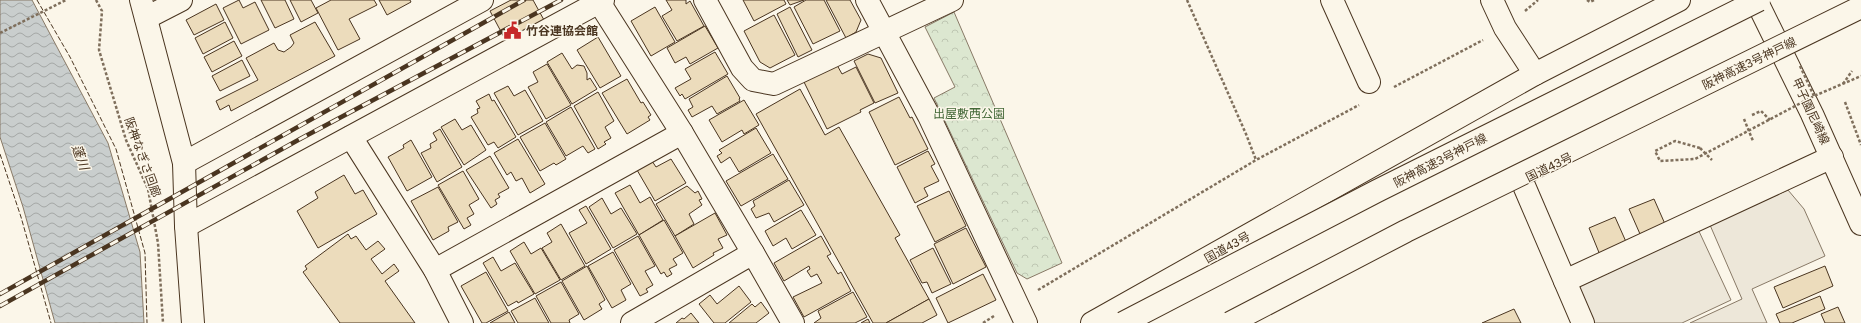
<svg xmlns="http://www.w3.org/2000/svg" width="1861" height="323" font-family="'Golos Text','Noto Sans JP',sans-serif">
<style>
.park{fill:url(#park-crowns);stroke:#887966}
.parking{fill:#ede7d9;stroke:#887966}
.water{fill:url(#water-waves);stroke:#887966}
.building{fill:#ecdcbc;stroke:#4a3520}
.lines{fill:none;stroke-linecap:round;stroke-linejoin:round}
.minor-casing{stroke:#4a3520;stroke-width:24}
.secondary-casing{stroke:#4a3520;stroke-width:24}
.trunk-casing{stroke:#4a3520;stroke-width:24}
.path{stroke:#7f6f5c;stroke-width:2.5;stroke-dasharray:3 2;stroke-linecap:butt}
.minor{stroke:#fbf6e9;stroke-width:22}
.secondary{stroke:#fbf6e9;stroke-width:22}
.trunk{stroke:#fbf6e9;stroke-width:22}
.rail-casing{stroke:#4a3520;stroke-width:4.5}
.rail{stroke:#fbf6e9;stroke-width:3;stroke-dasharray:9;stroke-linecap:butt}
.motorway-bridge-casing{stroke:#4a3520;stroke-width:24;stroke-linecap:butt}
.path-bridge{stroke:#7f6f5c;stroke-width:2.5;stroke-dasharray:3 2;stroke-linecap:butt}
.motorway-bridge{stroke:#fbf6e9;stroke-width:22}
.fence{stroke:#4a3520;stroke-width:1;stroke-dasharray:5 2;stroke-linecap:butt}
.labels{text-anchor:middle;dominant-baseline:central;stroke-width:3;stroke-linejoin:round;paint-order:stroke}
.poi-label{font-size:12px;font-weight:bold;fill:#4a3520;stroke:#fbf6e9;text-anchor:start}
.street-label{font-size:12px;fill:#4a3520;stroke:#fbf6e9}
.park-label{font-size:12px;fill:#436837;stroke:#fbf6e9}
.water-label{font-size:13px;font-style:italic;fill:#4a3520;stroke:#fbf6e9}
</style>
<defs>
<pattern id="park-crowns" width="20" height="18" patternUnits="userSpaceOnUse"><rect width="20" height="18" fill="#dce7d0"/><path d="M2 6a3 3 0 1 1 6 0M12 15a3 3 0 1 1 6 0" fill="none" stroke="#bec7b2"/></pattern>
<pattern id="water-waves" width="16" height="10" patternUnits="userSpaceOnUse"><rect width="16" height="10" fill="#c9cecd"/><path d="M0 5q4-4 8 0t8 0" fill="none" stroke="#a5a8a6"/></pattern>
</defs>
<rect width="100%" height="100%" fill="#fbf6e9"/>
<polygon class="park" points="954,12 1062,263 1027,279 1017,273 934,98 955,87 925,27"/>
<g class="parking">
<polygon points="1788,190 1804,209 1825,256 1752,289 1767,323 1690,323 1742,299 1710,225"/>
<polygon points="1697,227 1731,300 1682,323 1593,323 1575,284"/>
</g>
<polygon class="water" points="0,0 32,0 108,143 140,252 144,323 55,323 23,207 0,137"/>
<g class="building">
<polygon points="239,0 243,8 255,2 269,30 241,44 223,8"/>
<polygon points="261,0 285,0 294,19 275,28"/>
<polygon points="290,0 311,0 318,13 301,22"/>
<polygon points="331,0 374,0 377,5 349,19 360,39 338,50 316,8"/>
<polygon points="379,0 410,0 411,2 387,15"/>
<polygon points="511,0 533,0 544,20 506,41 490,11"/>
<polygon points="666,0 686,0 686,4 690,1 704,26 677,41 662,16 672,10"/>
<polygon points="743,0 784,0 786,4 754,21"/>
<polygon points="787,0 804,0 790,5"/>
<polygon points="806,0 824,0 840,31 813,44 794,7"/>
<polygon points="826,0 850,0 861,20 856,32 846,38"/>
<polygon points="216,4 224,20 194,35 186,20"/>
<polygon points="655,7 675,42 651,56 631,21"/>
<polygon points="790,7 812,50 798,57 777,14"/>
<polygon points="774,15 795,55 770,68 760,62 744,31"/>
<polygon points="225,22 233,38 203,54 195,38"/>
<polygon points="315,22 335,56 231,111 229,105 220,110 216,101 258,80 246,58 274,43 278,50 284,52 291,47 294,43 290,35"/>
<polygon points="705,26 718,48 690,64 686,57 675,63 667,48"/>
<polygon points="598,37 621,76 600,88 577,50"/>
<polygon points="234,41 242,56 212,72 204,57"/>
<polygon points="715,52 728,74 685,99 682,94 680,96 675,88 691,79 685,69"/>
<polygon points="562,53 572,69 577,65 584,66 587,73 587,80 590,78 597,89 572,104 547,62"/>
<polygon points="868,54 881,58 898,93 875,103 854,61"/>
<polygon points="242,60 250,76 220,91 212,76"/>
<polygon points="547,64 571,105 546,119 528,87 538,82 533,72"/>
<polygon points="837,65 842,74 856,67 874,103 860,110 861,112 827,129 804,82"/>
<polygon points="727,76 740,98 739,99 740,101 717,114 712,106 692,117 688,110 693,107 689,99"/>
<polygon points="627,79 641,103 643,102 651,115 648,117 650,120 627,134 602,93"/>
<polygon points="508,86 514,96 525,90 543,121 518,135 494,93"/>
<polygon points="800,89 825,135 839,127 900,235 895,238 929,299 886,323 873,323 756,114"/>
<polygon points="598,92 614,121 605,127 611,138 604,142 606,144 598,149 574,106"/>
<polygon points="489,94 492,101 494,100 516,137 498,148 494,142 488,145 471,117 478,113 477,109 480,108 476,101"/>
<polygon points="899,97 910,118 912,117 928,149 895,165 869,112"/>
<polygon points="744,100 759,125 744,134 742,130 722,142 709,120"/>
<polygon points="571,107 595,149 588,153 583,146 566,156 546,122"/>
<polygon points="455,119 462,130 471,125 486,150 464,165 441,127"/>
<polygon points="545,123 566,159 556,165 554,163 540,171 520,137"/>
<polygon points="756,128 771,153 739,172 730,157 721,163 717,156 722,153 719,150"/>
<polygon points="440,129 462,167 437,182 421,153 431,148 430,144 437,140 433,133"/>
<polygon points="518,139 545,184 530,193 522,178 516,181 511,172 507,175 494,153"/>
<polygon points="411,140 432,177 407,191 388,157 404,148 403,145"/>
<polygon points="928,151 935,164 931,166 939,181 924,188 928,196 915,203 897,167"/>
<polygon points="773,154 788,179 741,206 726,181"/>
<polygon points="490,156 509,188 498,194 500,197 495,200 497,204 491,208 466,170"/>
<polygon points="671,159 686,183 655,201 637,170 652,161 656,167"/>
<polygon points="463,171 479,199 469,205 474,214 467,218 471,225 464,229 438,185"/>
<polygon points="344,175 355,194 363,190 377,214 318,248 297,211 318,198 315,192"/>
<polygon points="789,180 804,205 774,222 769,213 756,218 751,209 755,206 753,201"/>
<polygon points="630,185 640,203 650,197 663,220 639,235 615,193"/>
<polygon points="687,186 695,193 698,191 702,199 699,200 702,205 689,214 694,224 675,236 656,204"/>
<polygon points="438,187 458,222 448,227 449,231 433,240 411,201"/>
<polygon points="949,191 966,226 935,242 917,206"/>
<polygon points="602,198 611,214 621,208 637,234 613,248 589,207"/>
<polygon points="1654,199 1665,224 1640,234 1629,209"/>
<polygon points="586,206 611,249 586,264 569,233 587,223 579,210"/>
<polygon points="801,210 816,235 792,249 786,238 773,246 765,231"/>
<polygon points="715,213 727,235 718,239 723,248 713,253 714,255 693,268 675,236"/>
<polygon points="1615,217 1627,244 1600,255 1589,228"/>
<polygon points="664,220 683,253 673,259 677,265 669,269 672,274 667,277 664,272 661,274 639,235"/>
<polygon points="561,224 585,266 561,280 542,248 552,242 547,233"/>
<polygon points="966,228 986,267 953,284 934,244"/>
<polygon points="348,234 351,239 356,236 366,250 378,241 385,249 371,259 382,274 394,264 399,271 385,281 415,323 340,323 303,272 307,269 305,266"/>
<polygon points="638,236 655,266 645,271 653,285 646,289 648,292 640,296 614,250"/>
<polygon points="821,236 831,254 827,256 838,274 841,272 851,291 804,317 793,297 822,283 817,274 811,277 807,271 810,269 809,266 784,281 774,263"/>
<polygon points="524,242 531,254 541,248 560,280 535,294 510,251"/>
<polygon points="933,248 951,284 932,293 927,282 922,283 910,260"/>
<polygon points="613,252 631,284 621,290 626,300 612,308 588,266"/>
<polygon points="493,257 501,271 515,263 534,294 518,303 517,301 508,306 483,263"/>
<polygon points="587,266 605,300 599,304 602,309 584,320 562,281"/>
<polygon points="1825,266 1833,286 1783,308 1774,287"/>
<polygon points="486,272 508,311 486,323 482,323 461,286"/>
<polygon points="983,274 996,300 948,323 936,298"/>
<polygon points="561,282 579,314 569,320 570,323 551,323 536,296"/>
<polygon points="739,286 751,302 725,323 714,323 699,304 710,295 717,304"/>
<polygon points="853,292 867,317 855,323 814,323 821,318 818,311"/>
<polygon points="1820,296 1825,309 1792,323 1780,323 1776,314"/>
<polygon points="535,298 549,323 518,323 511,311"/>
<polygon points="929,299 937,315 922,323 886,323"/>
<polygon points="761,302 769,313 756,323 729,323 752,304 755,307"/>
<polygon points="1838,307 1845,323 1825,323 1821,314"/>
<polygon points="1514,309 1521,323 1482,323"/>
<polygon points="509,312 515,323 490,323"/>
<polygon points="691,313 699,323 676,323 682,318 684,319"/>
<polygon points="868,319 870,323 861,323"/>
</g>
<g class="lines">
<defs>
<g id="minor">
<polyline points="141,0 184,163 186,226 193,323"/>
<polyline points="705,0 742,68 753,80 774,84 952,0"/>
<polyline points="867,0 929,116 1026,323"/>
<polyline points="1332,0 1369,82"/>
<polyline points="1492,0 1505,28 1535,74"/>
<polyline points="599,2 682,133 753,253"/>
<polyline points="146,18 181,0"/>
<polyline points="351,137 435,270 462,323"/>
<polyline points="184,163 482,0"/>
<polyline points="1522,181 1583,323"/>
<polyline points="186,226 603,0"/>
<polyline points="435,270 682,133"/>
<polyline points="1565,281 1832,157"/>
<polyline points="632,323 753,253 793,323"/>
</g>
<polyline id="secondary" points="1756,0 1812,114 1861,224"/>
<polyline id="trunk" points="1092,323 1535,74 1679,0"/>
</defs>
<use href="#minor" class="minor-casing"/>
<use href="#secondary" class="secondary-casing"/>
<use href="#trunk" class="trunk-casing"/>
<g class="path">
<polyline points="96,0 102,11 99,50 126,140 148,189 158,243 163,323"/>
<polyline points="1187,0 1246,134 1256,160"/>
<polyline points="1587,0 1590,2 1594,0"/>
<polyline points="1525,11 1538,0"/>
<polyline points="0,33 66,0"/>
<polyline points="1843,84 1852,71"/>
<polyline points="1394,87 1483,40"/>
<polyline points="1845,102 1861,145"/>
<polyline points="1752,115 1761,111 1770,120"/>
<polyline points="1744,119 1753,141"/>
<polyline points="1700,148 1712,160"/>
<polyline points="1038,290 1256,160 1359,105"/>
<polyline points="983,323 994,316"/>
</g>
<use href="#minor" class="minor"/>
<use href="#secondary" class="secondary"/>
<use href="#trunk" class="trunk"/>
<defs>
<g id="rail">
<polyline points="0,294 524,0"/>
<polyline points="0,306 300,139 561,0"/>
</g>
</defs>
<use href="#rail" class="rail-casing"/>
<use href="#rail" class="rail"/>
<defs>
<g id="motorway-bridge">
<polyline points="1123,323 1377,191 1759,0"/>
<polyline points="1230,323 1406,231 1861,7"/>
</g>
</defs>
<use href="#motorway-bridge" class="motorway-bridge-casing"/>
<g class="path-bridge">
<polyline points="1800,66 1814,96"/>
<polyline points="1700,148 1675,141 1655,151 1660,161 1695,159 1814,96 1861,76"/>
</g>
<use href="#motorway-bridge" class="motorway-bridge"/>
<g class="fence">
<polyline points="37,0 70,57 116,149 145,253 147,323"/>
<polyline points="0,154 21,217 51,323"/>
</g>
</g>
<defs>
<symbol id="civic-bare" viewBox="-9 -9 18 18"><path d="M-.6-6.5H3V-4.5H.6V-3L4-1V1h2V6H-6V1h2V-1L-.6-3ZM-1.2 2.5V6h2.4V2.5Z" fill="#c62828" stroke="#fbf6e9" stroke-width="2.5" paint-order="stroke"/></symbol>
</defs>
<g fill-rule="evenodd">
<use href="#civic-bare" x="500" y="18" width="25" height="25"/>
</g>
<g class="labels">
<g class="poi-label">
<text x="526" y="30">竹谷連協会館</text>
</g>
<g class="street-label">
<text transform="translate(1749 63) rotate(-26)">阪神高速3号神戸線</text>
<text transform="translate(1811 111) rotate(65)">甲子園尼崎線</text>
<text transform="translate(143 157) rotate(70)">阪神なぎさ回廊</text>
<text transform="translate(1440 160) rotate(-27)">阪神高速3号神戸線</text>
<text transform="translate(1549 167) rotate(-26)">国道43号</text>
<text transform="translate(1227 247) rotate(-29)">国道43号</text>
</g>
<g class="park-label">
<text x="969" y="113">出屋敷西公園</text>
</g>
<g class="water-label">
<text transform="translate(81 157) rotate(70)">蓬川</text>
</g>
</g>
</svg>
